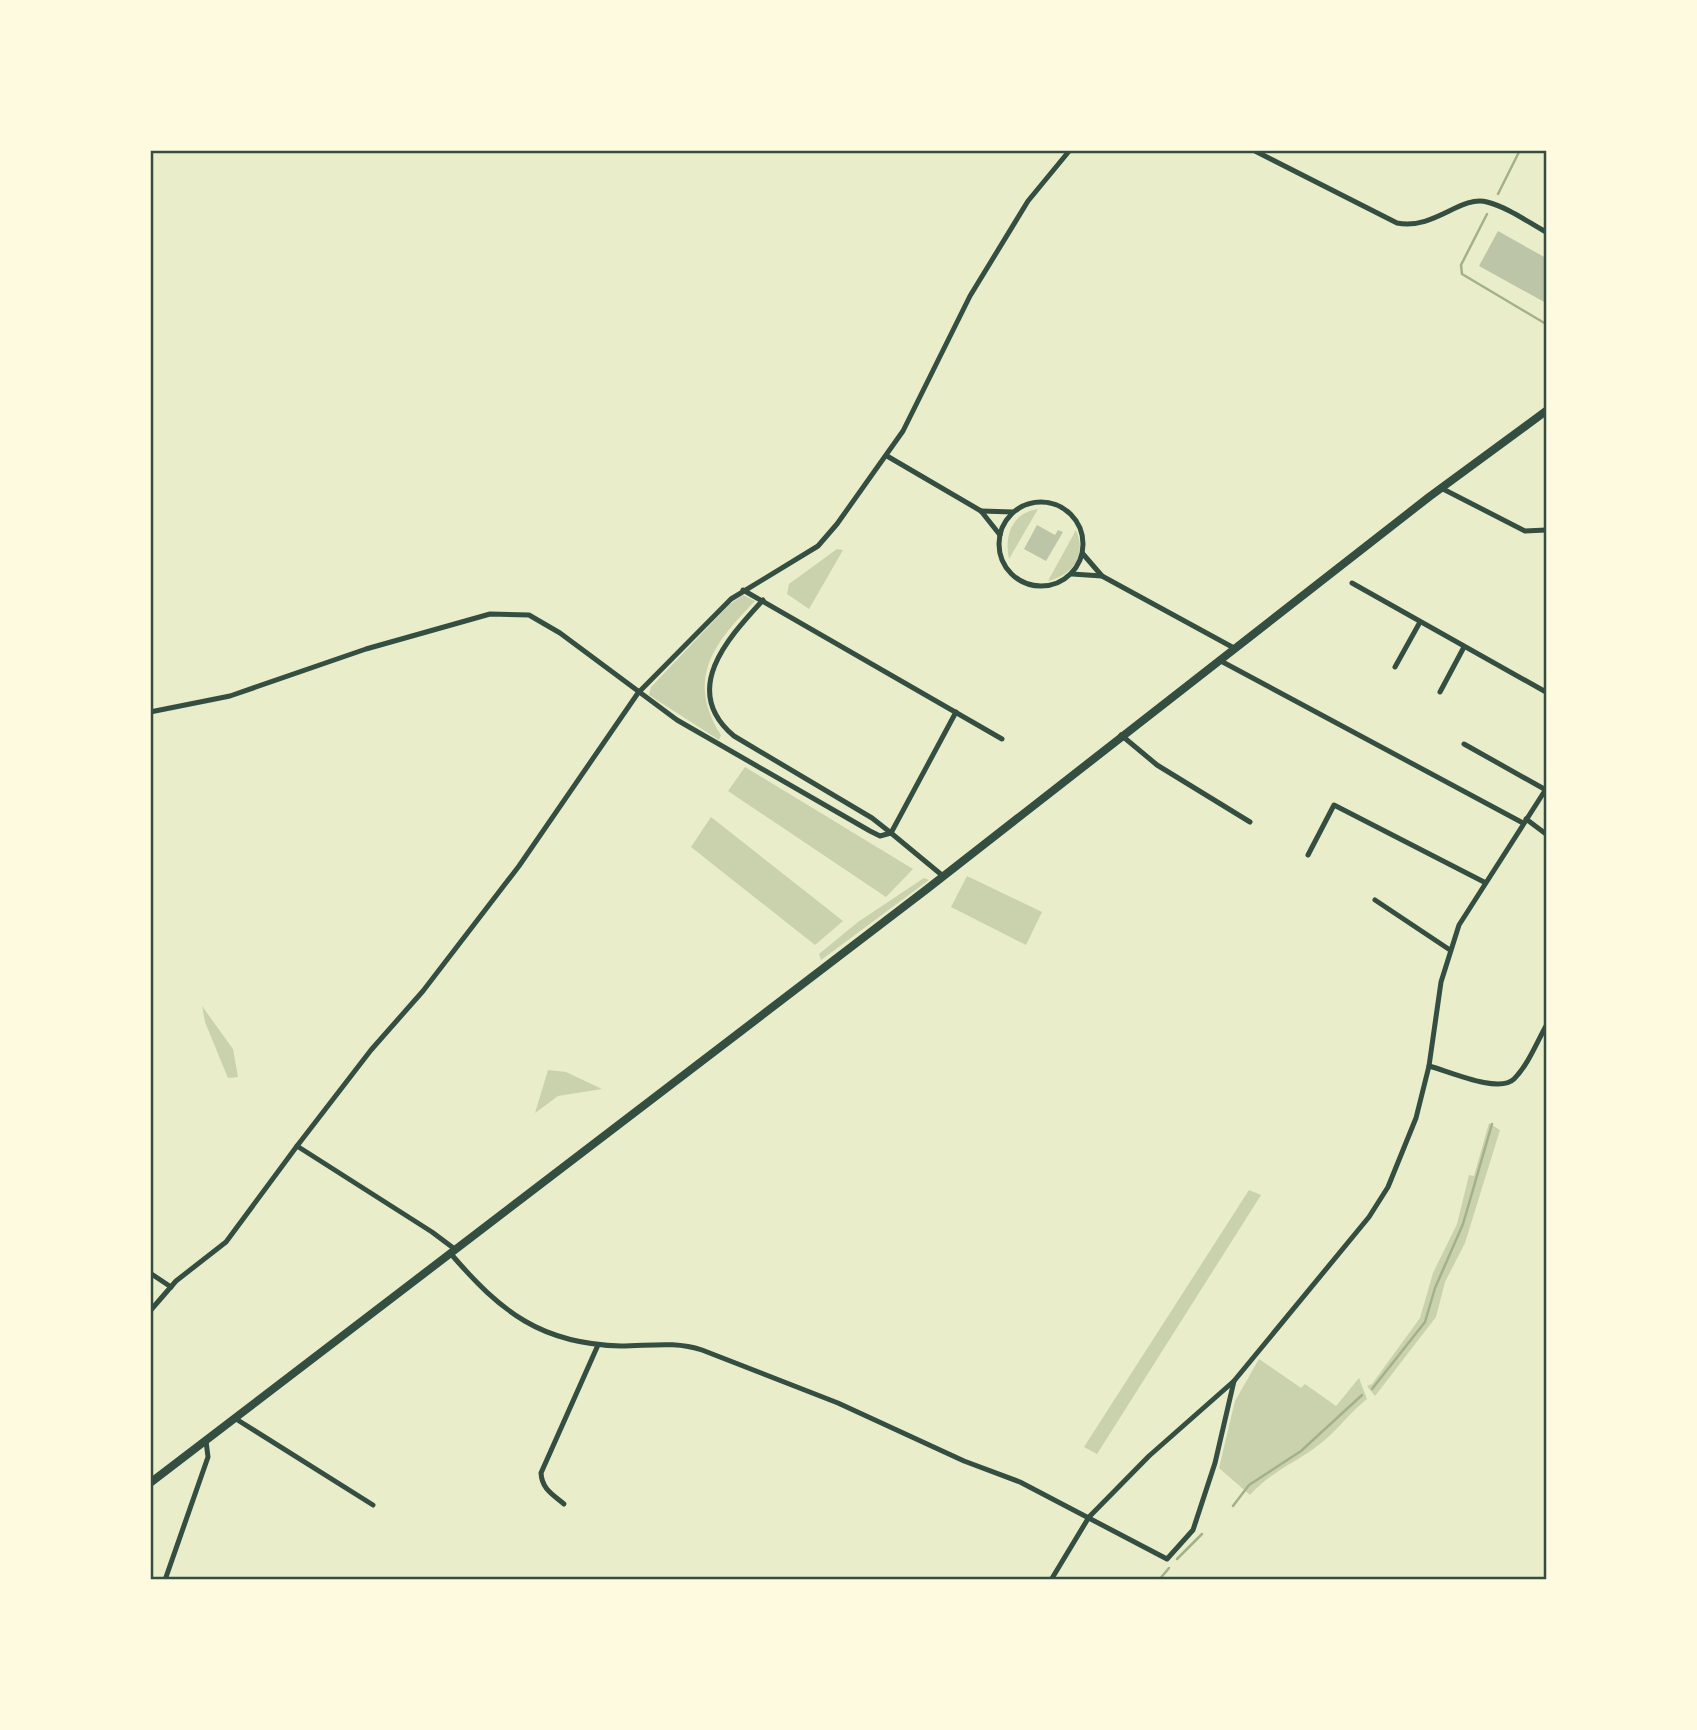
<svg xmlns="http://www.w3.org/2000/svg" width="1697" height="1730" font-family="'Work Sans',sans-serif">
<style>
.green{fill:#cad2ad}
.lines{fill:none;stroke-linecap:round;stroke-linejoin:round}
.stream{stroke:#a3b18a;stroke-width:2.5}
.building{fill:#bcc5a7}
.minor{stroke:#344e41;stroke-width:5}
.primary{stroke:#344e41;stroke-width:8}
.neatline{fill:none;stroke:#344e41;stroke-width:2.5}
</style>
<rect width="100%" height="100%" fill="#e9edc9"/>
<g class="green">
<path d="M1038 509 1009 559C1004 535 1012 513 1038 509Z"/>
<path d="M1076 530C1087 555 1073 575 1048 581Z"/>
<polygon points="837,549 843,550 809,609 787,594 789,584"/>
<path d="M743 595 755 601C715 642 685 678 721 735L719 740 649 695 651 687 729 605Z"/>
<polygon points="745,767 913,869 886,897 728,791"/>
<polygon points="711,817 843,921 815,945 691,847"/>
<polygon points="967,876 1042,912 1026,945 951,907"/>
<polygon points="924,878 929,880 821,960 819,954 858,922"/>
<polygon points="202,1006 233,1049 238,1077 228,1078 205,1022"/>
<polygon points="548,1070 566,1072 602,1089 558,1096 535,1113"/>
<polygon points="1489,1123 1500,1130 1465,1243 1445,1282 1436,1317 1375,1396 1367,1386 1372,1384 1420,1318 1433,1273 1457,1224 1469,1175 1474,1176"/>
<polygon points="1249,1190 1261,1195 1097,1454 1084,1447"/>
<path d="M1259 1359 1301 1388 1305 1384 1336 1406 1359 1378 1367 1399C1350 1412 1337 1431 1320 1444 1297 1462 1270 1472 1250 1495L1219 1468 1235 1401Z"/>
</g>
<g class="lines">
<g class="stream">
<polyline points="1498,194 1520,150"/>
<polyline points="1487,214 1461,265 1462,274 1546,324"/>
<polyline points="1372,1389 1425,1322 1435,1288 1463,1224 1492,1124"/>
<polyline points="1233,1506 1249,1485 1301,1451 1362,1395"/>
<polyline points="1177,1559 1202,1534"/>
<polyline points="1159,1580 1169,1568"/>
</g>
</g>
<g class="building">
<polygon points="1498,231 1546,258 1546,303 1479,266"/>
<polygon points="1037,525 1055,535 1058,530 1063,532 1046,561 1024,549"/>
</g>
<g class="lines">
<g class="minor">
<path d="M1253 150 1397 223C1435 230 1460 195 1487 202 1507 207 1528 222 1546 232"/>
<polyline points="887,456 981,511 1000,535"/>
<polyline points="1441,488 1525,531 1546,530"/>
<circle cx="1041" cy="544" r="42"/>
<polyline points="981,511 1013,512"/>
<polyline points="1083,554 1102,576 1234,648"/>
<polyline points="1072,574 1102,576"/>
<polyline points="1352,583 1546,692"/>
<polyline points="743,590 1002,739"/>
<path d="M763 600C729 637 679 690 734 736L872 818 891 833 956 712"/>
<polyline points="1219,660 1523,823"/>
<polyline points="1395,667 1420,622"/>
<polyline points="1440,692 1464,647"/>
<polyline points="150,712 230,696 366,649 490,614 529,615 560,633 677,720 870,831 880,836 891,833 943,876"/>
<polyline points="1121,735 1157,765 1250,822"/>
<polyline points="1464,744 1546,790"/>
<polyline points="1526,819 1546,834"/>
<polyline points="1308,855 1334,805 1484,882"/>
<polyline points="1375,900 1450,950"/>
<path d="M1429 1066C1448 1071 1499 1094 1514 1079 1528 1065 1537 1042 1546 1026"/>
<polyline points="297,1146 371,1050 423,991 519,866 638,693 731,599 818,546 837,524 903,431 970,296 1028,201 1070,150"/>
<path d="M451 1254C501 1312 541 1344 621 1346 649 1346 675 1341 702 1350L838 1403 964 1461 1020 1482 1167 1559 1193 1530 1215 1463 1234 1381"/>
<polyline points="150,1273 171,1287"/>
<polyline points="150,1311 176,1281 226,1242 297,1146 432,1232 456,1250"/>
<polyline points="236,1419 373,1505"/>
<path d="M564 1504C552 1494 542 1489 541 1473L598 1345"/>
<polyline points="165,1580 208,1457 206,1441"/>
<polyline points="1051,1580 1089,1517 1149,1456 1234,1381 1369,1217 1388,1187 1416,1118 1429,1066 1441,982 1459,925 1546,789"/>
</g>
<polyline class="primary" points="150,1483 927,889 1429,497 1546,411"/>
</g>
<rect width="1697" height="1730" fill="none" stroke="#fefae0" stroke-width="304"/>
<rect x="152" y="152" width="1393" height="1426" class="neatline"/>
</svg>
